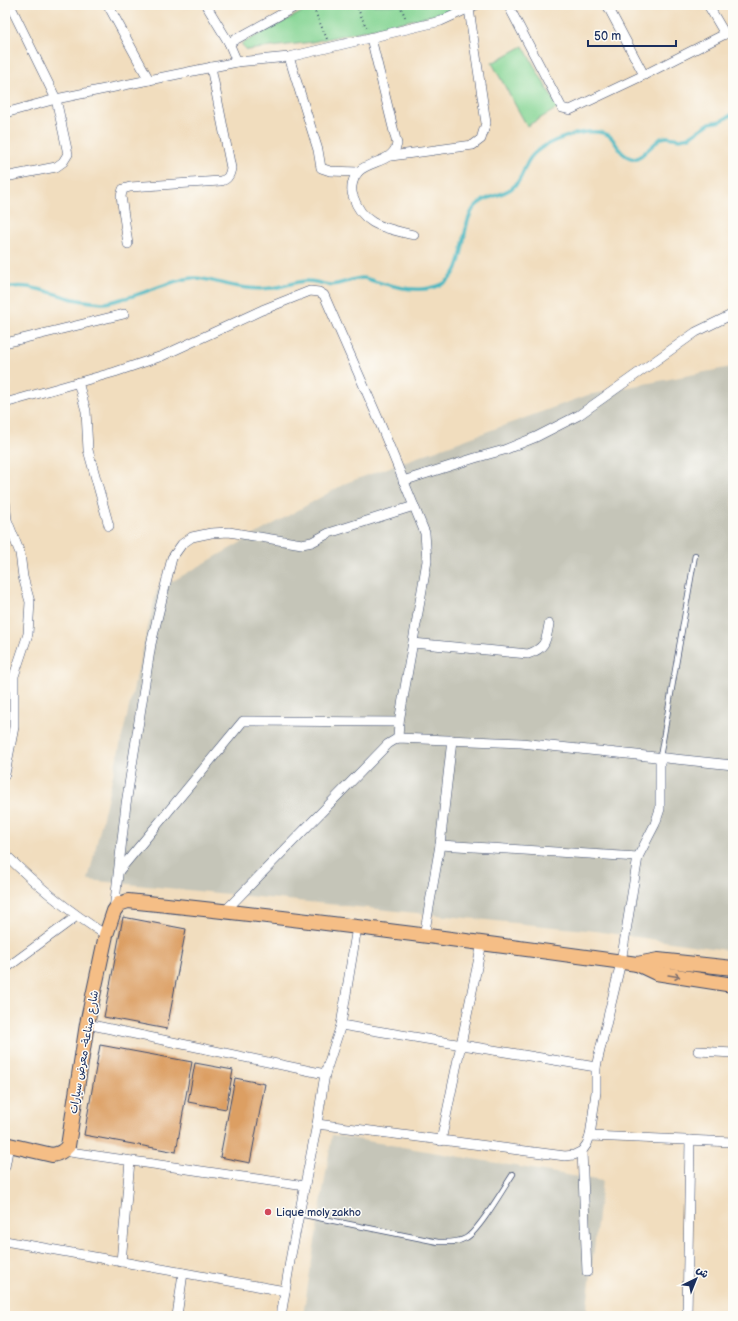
<svg xmlns="http://www.w3.org/2000/svg" width="738" height="1321" font-family="'Balsamiq Sans','Playpen Sans Arabic',sans-serif">
<style>
.industrial{fill:#c5c5b8}
.green{fill:#86d594;stroke:#508279}
.lines{fill:none;stroke-linecap:round;stroke-linejoin:round}
.stream{stroke:#48b7c1;stroke-width:3.5}
.building{fill:#dc9f63}
.service-casing{stroke:#3b496c;stroke-width:6}
.minor-casing{stroke:#3b496c;stroke-width:10}
.primary-casing{stroke:#3b496c;stroke-width:16}
.path{stroke:#3b496c;stroke-width:2;stroke-dasharray:1 3;stroke-linecap:butt}
.service{stroke:#fff;stroke-width:4.5}
.minor{stroke:#fff;stroke-width:9}
.primary{stroke:#f5be86;stroke-width:14}
.oneway{stroke:#7d6f70}
.poi-dot{fill:#d1495b;stroke:#fdfcf7;stroke-width:1.5}
.labels{text-anchor:middle;dominant-baseline:central;stroke-width:3;stroke-linejoin:round;paint-order:stroke}
.street-label{font-size:11px;fill:#1b2f5e;stroke:#fdfcf7}
.poi-label{font-size:11px;fill:#1b2f5e;stroke:#fdfcf7;text-anchor:start}
</style>
<rect width="100%" height="100%" fill="#fdfcf7"/>
<filter id="ink" filterUnits="userSpaceOnUse"><feTurbulence type="fractalNoise" baseFrequency=".025" numOctaves="2"/><feDisplacementMap in="SourceGraphic" scale="8" xChannelSelector="R" yChannelSelector="G"/><feConvolveMatrix kernelMatrix="1 2 1 2 8 2 1 2 1" color-interpolation-filters="sRGB"/></filter>
<filter id="wash" filterUnits="userSpaceOnUse"><feTurbulence type="fractalNoise" baseFrequency=".012" numOctaves="4" result="noise"/><feDisplacementMap in="SourceGraphic" scale="16" xChannelSelector="R" yChannelSelector="G"/><feGaussianBlur stdDeviation="0.9" result="paint"/><feColorMatrix in="noise" values="0 0 0 0 0 0 0 0 0 0 0 0 0 0 0 0 0 1.4 0 .05"/><feComposite in="paint" operator="in"/></filter>
<g filter="url(#wash)">
<rect width="100%" height="100%" fill="#f1ddbe"/>
<g class="industrial">
<polygon points="733,365 733,951 595,931 88,880 157,590 346,483 588,395 731,367"/>
<polygon points="332,1135 602,1181 586,1316 303,1316"/>
</g>
<g class="green">
<polygon points="315,5 455,5 457,10 312,42 247,50 241,44"/>
<polygon points="523,46 558,108 527,126 492,63"/>
</g>
<g class="lines">
<path class="stream" d="M5 288C27 283 45 291 66 297 78 301 90 302 103 303 109 303 115 301 121 299 145 294 167 281 192 278 202 277 211 281 221 283 236 287 256 290 272 288 283 287 294 282 305 281 313 280 322 284 330 285 341 285 352 278 363 278 367 278 372 281 377 282 397 287 418 293 438 286 469 276 458 230 474 208 483 196 500 197 512 188 522 181 523 169 529 160 540 142 583 128 603 133 618 136 615 156 635 159L642 155 661 138 667 137 680 139 689 137 710 123 721 121 733 114"/>
</g>
<g id="blocks">
<g class="building">
<polygon points="123,917 186,929 167,1029 104,1017"/>
<polygon points="100,1045 192,1062 176,1152 84,1135"/>
<polygon points="195,1063 233,1070 226,1109 188,1102"/>
<polygon points="235,1078 265,1084 250,1163 220,1157"/>
</g>
</g>
</g>
<g filter="url(#ink)">
<use href="#blocks" fill-opacity="0" stroke="#3b496c" stroke-width="1"/>
<g class="lines">
<defs>
<g id="service">
<polyline points="660,757 695,555"/>
<path d="M299 1214 438 1242C447 1242 457 1243 466 1238 479 1231 503 1189 513 1174"/>
</g>
<g id="minor">
<polyline points="108,5 149,80"/>
<polyline points="206,5 229,43 237,62"/>
<polyline points="508,5 562,108 570,110 644,75 733,30"/>
<polyline points="607,5 644,75"/>
<polyline points="708,5 725,34"/>
<path d="M371 38 397 144C393 162 372 160 359 171 353 177 350 188 353 196 363 227 386 228 414 235"/>
<polyline points="229,43 298,5"/>
<polyline points="289,57 318,150 321,168 330,171 358,172"/>
<polyline points="5,113 56,99 237,62 289,57 441,21 476,5"/>
<polyline points="391,156 473,145 481,139 486,123 469,9 467,5"/>
<polyline points="5,177 56,167 63,162 68,154 56,99 10,5"/>
<path d="M128 244 121 196 123 189 130 187 220 181C228 180 230 175 231 168L211 67"/>
<polyline points="5,343 124,314"/>
<polyline points="78,382 86,411 88,450 109,526"/>
<polyline points="5,403 115,372 162,356 262,310 310,291 319,292 324,295 377,416 425,533 427,561 399,722 398,738"/>
<polyline points="403,481 475,458 504,450 536,437 579,415 696,332 733,314"/>
<polyline points="5,501 7,520 20,553 23,577 30,602 28,634 14,676 14,727 5,774"/>
<path d="M413 643 528 654C546 648 546 641 549 624"/>
<polyline points="440,845 638,857"/>
<path d="M5 853 7 856C37 886 70 912 106 935"/>
<polyline points="119,871 243,721 399,722"/>
<polyline points="114,910 126,804 151,644 172,558 182,544 192,537 211,533 229,532 302,544 312,542 329,533 414,506"/>
<polyline points="225,911 388,744 398,738 521,743 733,765"/>
<polyline points="424,936 440,845 452,740"/>
<polyline points="5,969 77,916"/>
<polyline points="87,1024 325,1074"/>
<polyline points="341,1025 596,1067"/>
<polyline points="698,1051 733,1053"/>
<polyline points="317,1124 565,1156 574,1155 582,1151 587,1144 590,1136 596,1092 596,1067 621,962 638,857 655,824 660,809 660,757"/>
<polyline points="590,1136 733,1142"/>
<polyline points="441,1141 482,943"/>
<polyline points="63,1151 305,1186"/>
<polyline points="582,1151 587,1272"/>
<polyline points="5,1167 9,1145"/>
<polyline points="5,1241 285,1291"/>
<polyline points="121,1262 130,1161"/>
<polyline points="177,1316 183,1273"/>
<polyline points="281,1316 291,1255 317,1124 325,1074 341,1025 357,927"/>
<polyline points="687,1316 690,1140"/>
</g>
<g id="primary">
<polyline points="637,964 656,973 733,985"/>
<path d="M5 1144 52 1155C59 1154 63 1152 68 1146L87 1024 106 935 114 911 119 904 128 901C298 918 468 941 637 964L658 960 733 968"/>
</g>
</defs>
<use href="#service" class="service-casing"/>
<use href="#minor" class="minor-casing"/>
<use href="#primary" class="primary-casing"/>
<g class="path">
<polyline points="312,5 327,39"/>
<polyline points="356,5 367,29"/>
<polyline points="400,5 406,19"/>
</g>
<use href="#service" class="service"/>
<use href="#minor" class="minor"/>
<use href="#primary" class="primary"/>
</g>
<defs><path id="oneway-shaft" d="M-6 0H5M1.5-3L5.5 0L1.5 3" fill="none" stroke-width="1.6" stroke-linecap="round" stroke-linejoin="round"/></defs>
<use class="oneway" href="#oneway-shaft" transform="translate(674 976) rotate(9)"/>
</g>
<circle class="poi-dot" cx="268" cy="1212" r="4"/>
<g class="labels">
<g class="street-label">
<text transform="translate(84 1052) rotate(-80)">شارع صناعة- معرض سيارات</text>
</g>
<g class="poi-label">
<text x="276" y="1212">Lique moly zakho</text>
</g>
</g>
<rect width="738" height="1321" fill="none" stroke="#fdfcf7" stroke-width="20"/>
<g transform="translate(696 1279) rotate(43)" stroke="#fdfcf7" stroke-width="3" paint-order="stroke">
<path d="M0-3L7 15L0 10L-7 15Z" fill="#1b2f5e"/>
<text y="-6" font-size="11" font-weight="bold" text-anchor="middle" fill="#1b2f5e">ش</text>
</g>
<path d="M588 40v6h88v-6" fill="none" stroke="#1b2f5e" stroke-width="2"/>
<text x="594" y="40" font-size="12" fill="#1b2f5e" stroke="#fdfcf7" stroke-width="3" paint-order="stroke">50 m</text>
</svg>
